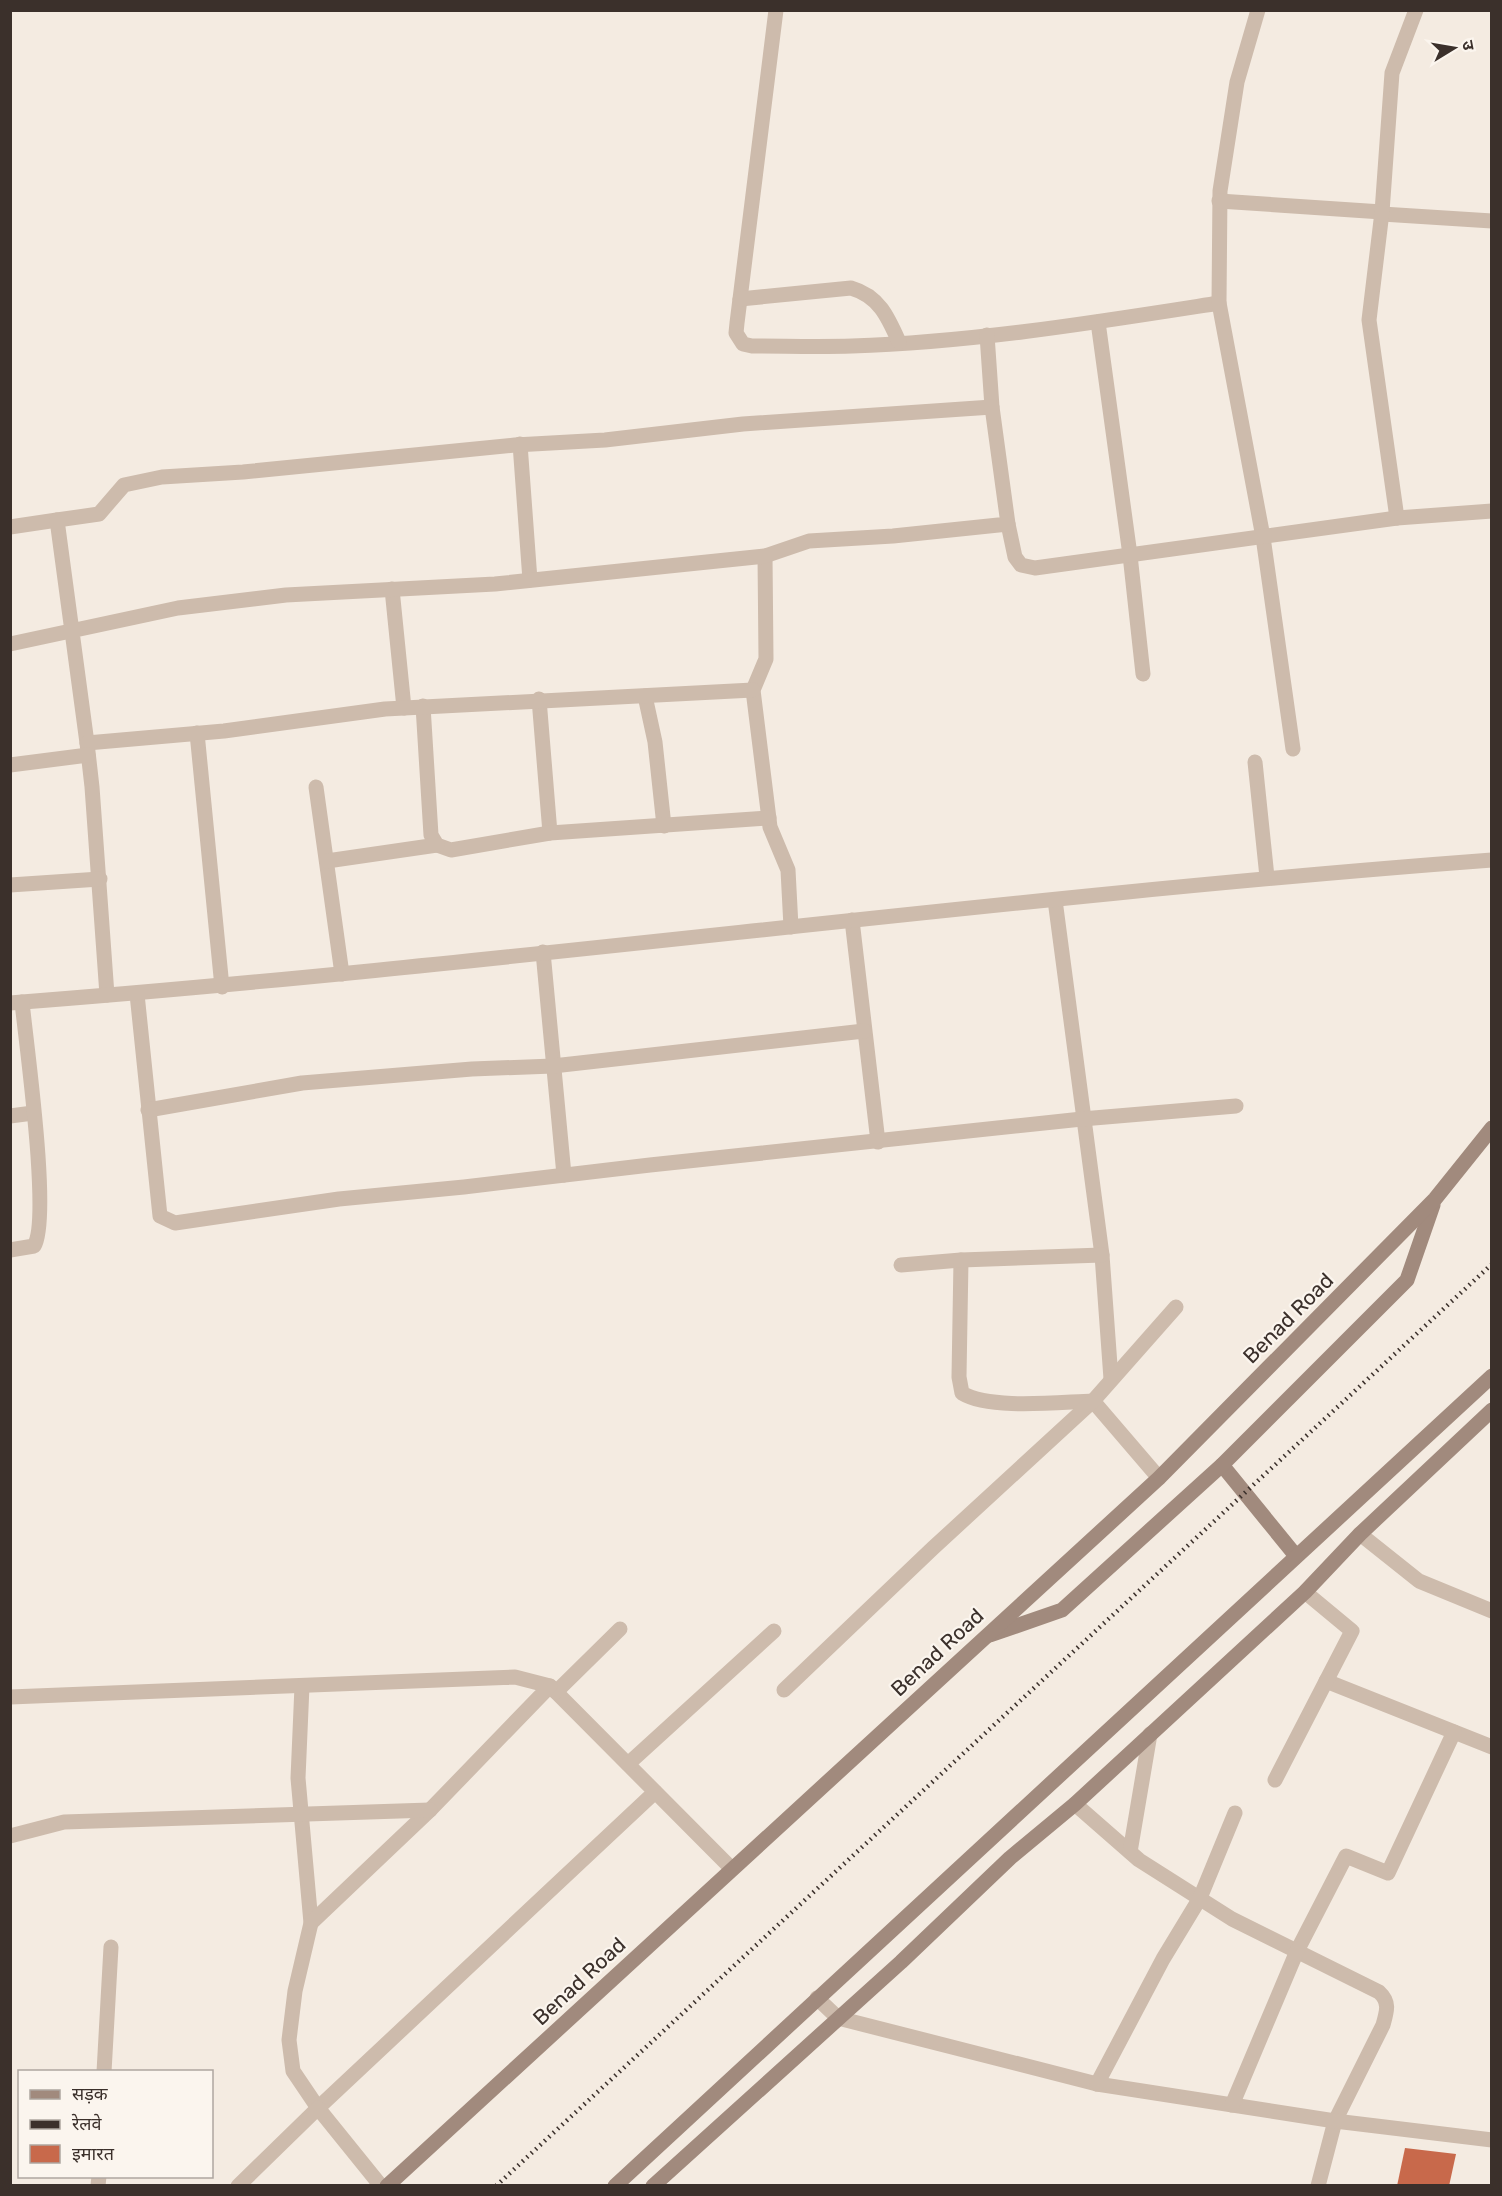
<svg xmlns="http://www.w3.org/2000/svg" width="1502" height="2196" font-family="Rubik,'Noto Sans Devanagari',sans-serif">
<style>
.building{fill:#c8694b}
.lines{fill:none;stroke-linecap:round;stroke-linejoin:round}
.street{stroke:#cdbbac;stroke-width:15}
.secondary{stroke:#a18a7d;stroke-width:15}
.rail{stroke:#3b302b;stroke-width:4.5;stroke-dasharray:1.5 4.5;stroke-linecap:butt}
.labels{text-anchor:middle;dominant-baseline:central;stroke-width:4.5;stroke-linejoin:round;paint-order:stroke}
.street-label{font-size:21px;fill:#3b302b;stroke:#fbf5ee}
</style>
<rect width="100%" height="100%" fill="#f4ebe1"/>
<polygon class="building" points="1405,2148 1456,2154 1449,2186 1397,2186"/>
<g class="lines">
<g class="street">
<path d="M776 10 737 323 736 333 743 344 752 346C785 346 819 347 852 346 975 342 1097 322 1219 303"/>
<polyline points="1258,10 1237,82 1220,191 1219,303 1263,537 1293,749"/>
<polyline points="1219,201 1382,212"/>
<polyline points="1382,214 1492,221"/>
<path d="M740 299 851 288C879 296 888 317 899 342"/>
<polyline points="1098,322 1130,555 1143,674"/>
<polyline points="987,335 992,407"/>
<polyline points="520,444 530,580"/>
<polyline points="1397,518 1369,320 1382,212 1392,73 1416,10"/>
<polyline points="1008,524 1015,557 1021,565 1035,568 1397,518 1492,511"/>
<polyline points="10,527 57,520"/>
<polyline points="765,556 766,659 753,690 770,827 788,870 791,927"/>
<polyline points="392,589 404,708"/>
<polyline points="10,644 178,608 286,595 495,584 765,556 809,541 893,536 1008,524 992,407 743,424 605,440 515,445 243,472 162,477 124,485 99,514 57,520 87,743 92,787 107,995"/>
<polyline points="645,696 655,742 664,826"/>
<polyline points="539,699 550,833"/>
<polyline points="423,706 431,835 437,845 451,850 550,833 769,818"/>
<polyline points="197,733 222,987"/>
<polyline points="87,743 224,731 385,709 753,690"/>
<polyline points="1255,762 1267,877"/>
<polyline points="10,765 88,755"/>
<polyline points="316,787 342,974"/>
<polyline points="327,861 437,845"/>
<polyline points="10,885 100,879"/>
<polyline points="1055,900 1102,1255 1111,1379"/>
<polyline points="852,920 878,1142"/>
<polyline points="543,952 564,1175"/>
<polyline points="137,994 160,1216 175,1223 339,1199 464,1187 650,1165 1082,1119 1236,1106"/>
<path d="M10 1003C505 965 997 897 1492 860"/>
<polyline points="148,1110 302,1083 472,1069 553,1066 864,1031"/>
<polyline points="10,1116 33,1113"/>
<path d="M10 1250 34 1246C51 1219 26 1043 22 1002"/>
<path d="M961 1260 959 1377 962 1393C990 1410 1059 1402 1093 1401L1159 1478"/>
<polyline points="901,1265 961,1260 1102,1255"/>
<polyline points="1360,1534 1419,1581 1492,1611"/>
<polyline points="1326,1681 1492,1747"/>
<polyline points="302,1686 298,1778 311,1923 295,1991 289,2040 293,2071 318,2108 655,1792"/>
<polyline points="550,1686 732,1869"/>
<polyline points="784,1690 933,1548 1093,1401 1176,1307"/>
<polyline points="556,1692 620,1629"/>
<polyline points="10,1697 515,1677 550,1686 430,1810 311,1923"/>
<polyline points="628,1764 774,1631"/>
<polyline points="1275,1780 1352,1631 1305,1592"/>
<path d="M1075 1804 1139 1860 1232 1919 1379 1992C1390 2002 1387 2011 1383 2025L1335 2121 1318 2186"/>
<polyline points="10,1836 64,1822 430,1810"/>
<polyline points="1130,1852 1150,1734"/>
<polyline points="817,1998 838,2018 1097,2084 1335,2121 1492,2140"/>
<polyline points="104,2072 111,1947"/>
<polyline points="1097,2084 1163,1959 1200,1898 1235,1813"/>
<polyline points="1232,2105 1297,1951 1346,1856 1388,1873 1454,1732"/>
<polyline points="98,2186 99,2176"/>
<polyline points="238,2186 318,2108 381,2186"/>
</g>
<g class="secondary">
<polyline points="1222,1465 1296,1556"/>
<polyline points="990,1635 1062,1610 1222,1465 1407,1280 1433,1205"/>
<polyline points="387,2186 1159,1478 1435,1199 1492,1128"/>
<polyline points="615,2186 1492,1376"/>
<polyline points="653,2186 901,1962 1010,1858 1075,1804 1305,1592 1360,1534 1492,1410"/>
</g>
<polyline class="rail" points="496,2186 1492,1264"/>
</g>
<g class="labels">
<g class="street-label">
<text transform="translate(1288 1318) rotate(-45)">Benad Road</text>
<text transform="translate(937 1652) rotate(-43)">Benad Road</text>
<text transform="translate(579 1981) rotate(-43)">Benad Road</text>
</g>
</g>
<rect width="1502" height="2196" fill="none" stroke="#3b302b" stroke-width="24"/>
<rect x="18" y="2070" width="195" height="108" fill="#fbf5ee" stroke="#aea6a0" stroke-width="1.5"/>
<rect x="30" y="2090" width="30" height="9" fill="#a18a7d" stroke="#aea6a0" stroke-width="1.5"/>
<text x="72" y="2100" font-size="18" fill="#3b302b">सड़क</text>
<rect x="30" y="2120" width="30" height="9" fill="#3b302b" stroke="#aea6a0" stroke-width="1.5"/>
<text x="72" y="2130" font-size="18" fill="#3b302b">रेलवे</text>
<rect x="30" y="2145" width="30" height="18" fill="#c8694b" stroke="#aea6a0" stroke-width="1.5"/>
<text x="72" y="2160" font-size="18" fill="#3b302b">इमारत</text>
<g transform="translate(1454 48) rotate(79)" stroke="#fbf5ee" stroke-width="4.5" paint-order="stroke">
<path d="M0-4.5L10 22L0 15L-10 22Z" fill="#3b302b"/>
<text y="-9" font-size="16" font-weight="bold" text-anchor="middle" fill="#3b302b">उ</text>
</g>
</svg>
